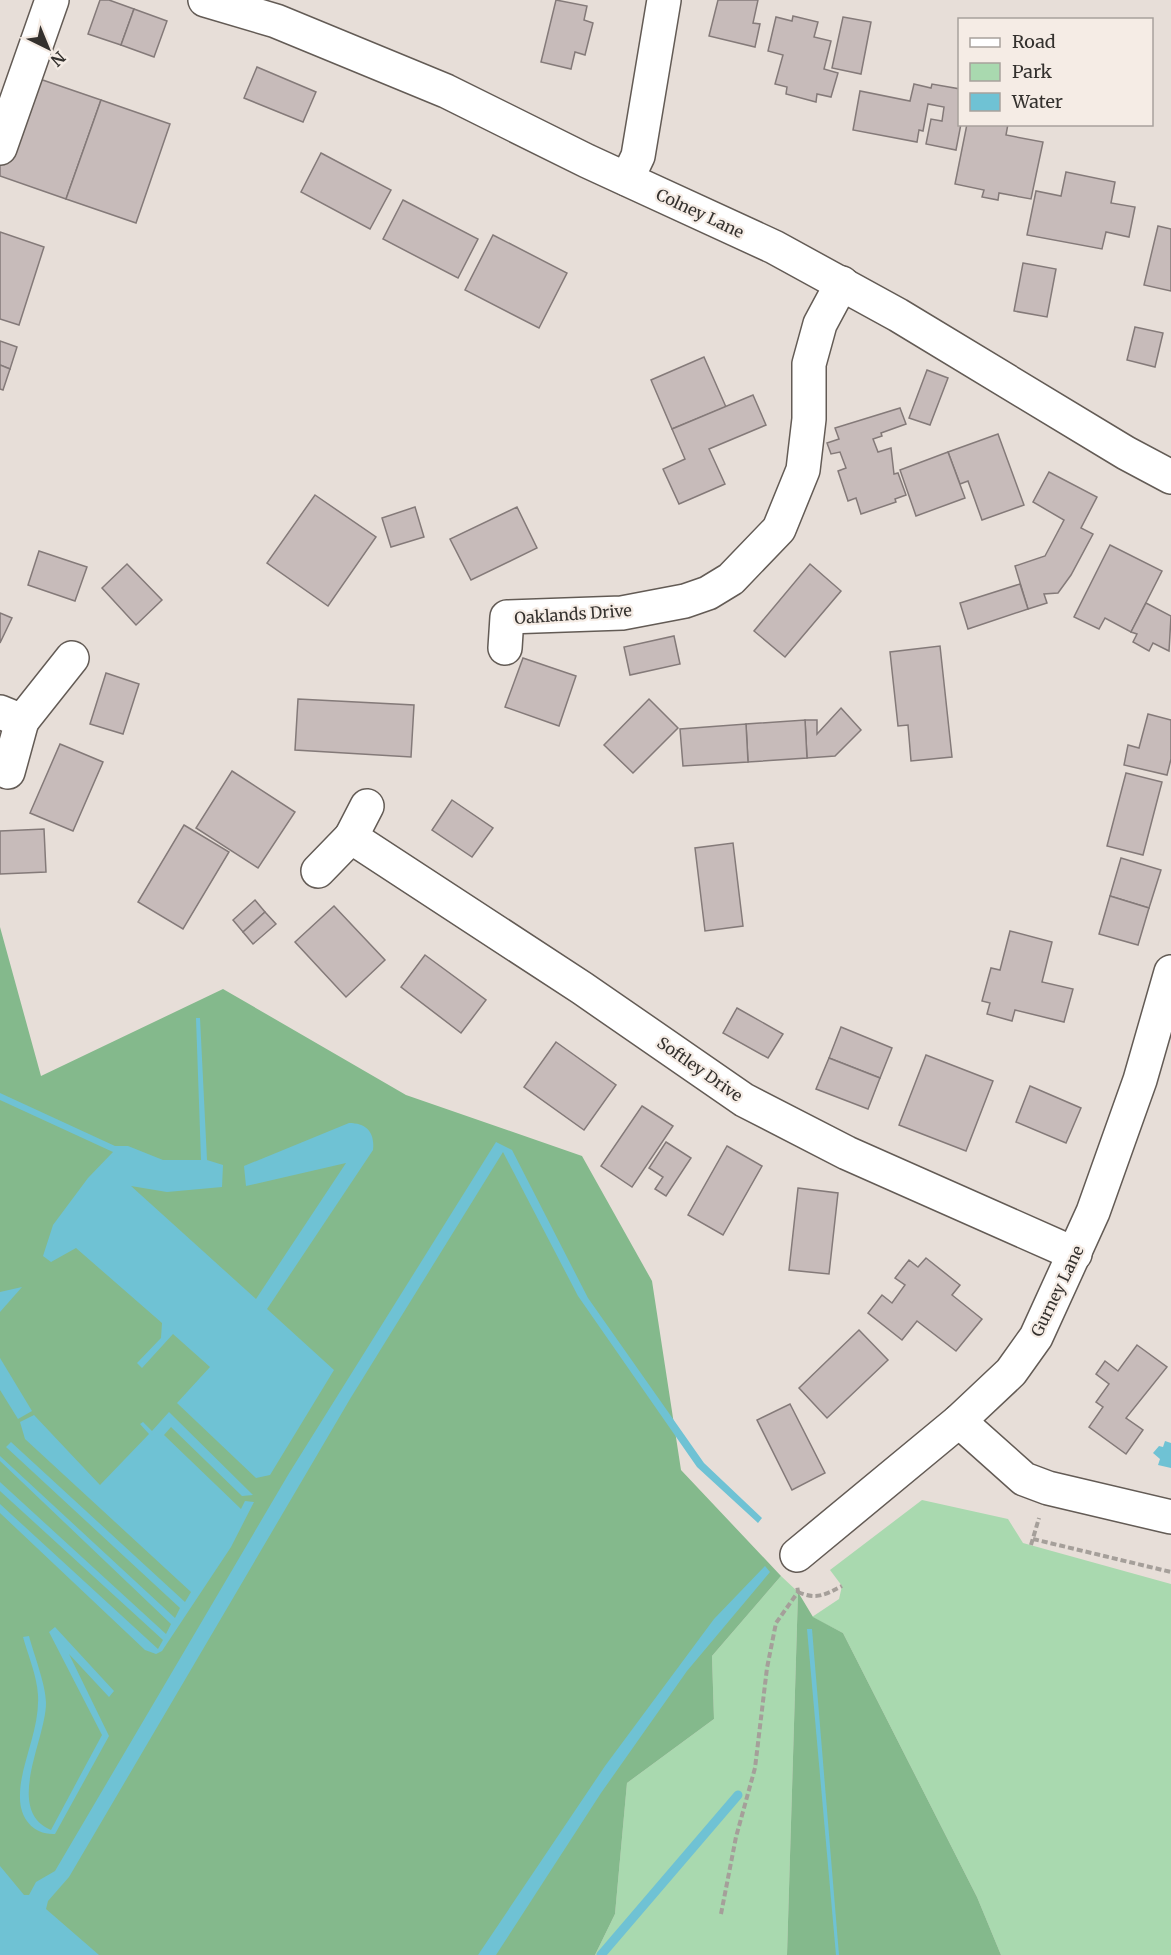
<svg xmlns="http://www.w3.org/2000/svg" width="1171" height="1955" font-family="Merriweather,serif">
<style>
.green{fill:#a9d9af}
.forest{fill:#84b98c}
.water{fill:#6fc2d4}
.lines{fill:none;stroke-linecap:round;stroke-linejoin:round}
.stream{stroke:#6fc2d4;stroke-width:9}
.building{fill:#c7bbba;stroke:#847a79;stroke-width:1.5}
.street-casing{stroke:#635b55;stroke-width:36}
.path{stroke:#a59f9a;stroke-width:4;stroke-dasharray:6 3;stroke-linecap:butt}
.street{stroke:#fff;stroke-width:33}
.labels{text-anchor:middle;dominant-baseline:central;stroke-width:4.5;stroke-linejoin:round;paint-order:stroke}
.street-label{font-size:16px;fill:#34312e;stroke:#f5ece5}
</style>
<rect width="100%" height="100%" fill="#e7ded8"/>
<g class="green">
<polygon points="922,1500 1008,1519 1023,1543 1171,1584 1171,1955 1001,1955 977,1897 843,1633 812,1617 839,1599 842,1586 830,1570"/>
<polygon points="781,1576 798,1592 787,1955 595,1955 615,1914 627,1783 714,1719 712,1656"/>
</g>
<g class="forest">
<polygon points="0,927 41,1076 223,989 406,1095 582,1156 652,1281 681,1470 781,1576 712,1656 714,1719 627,1783 615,1914 595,1955 78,1955 0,1877"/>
<polygon points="798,1592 813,1617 843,1633 977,1897 1001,1955 787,1955"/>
</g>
<g class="water">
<path d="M196 1018H200L207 1160 223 1165 222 1187 167 1192 131 1186 256 1299 346 1163 246 1186 244 1166 349 1123C367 1123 375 1133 373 1150L267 1309 334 1370 270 1475 256 1478 177 1403 210 1367 173 1334 142 1368 137 1363 161 1338 162 1323 76 1248 51 1262 43 1256 53 1225 88 1178 113 1152 0 1100V1093L115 1146H128L163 1160H201Z"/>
<polygon points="496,1142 512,1150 588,1298 704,1463 762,1518 758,1523 697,1467 578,1296 503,1152 350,1399 69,1877 48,1901 46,1909 99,1955 0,1955 0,1866 24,1895 29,1895 36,1882 55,1871 288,1475"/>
<polygon points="22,1287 0,1312 0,1292"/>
<polygon points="0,1358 32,1411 18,1419 0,1390"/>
<polygon points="169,1412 253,1495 242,1496 171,1427 164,1435 241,1509 245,1501 254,1502 231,1547 162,1651 156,1654 145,1650 0,1513 0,1504 158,1649 163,1640 0,1491 0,1482 166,1634 171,1624 0,1461 0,1456 175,1618 180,1608 6,1447 11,1442 185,1602 191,1592 25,1439 20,1422 34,1415 100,1485 149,1434 140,1424 143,1422 152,1431"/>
<polygon points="1165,1441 1171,1443 1171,1468 1158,1465 1160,1459 1153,1453 1159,1446 1163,1447"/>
<polygon points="765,1566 770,1572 687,1671 601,1793 496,1955 478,1955 605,1766 714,1619"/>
<path d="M55 1627 114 1691 109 1697 69 1654 109 1736 55 1834C33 1835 19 1818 20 1795 20 1765 40 1730 38 1695 37 1676 28 1655 23 1637L29 1636C34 1655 46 1685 46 1703 46 1740 4 1810 51 1830L102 1735 49 1632Z"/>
<polygon points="807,1629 812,1629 839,1955 836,1955"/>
</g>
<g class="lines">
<polyline class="stream" points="601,1955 738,1795"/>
</g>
<g class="building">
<polygon points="100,0 109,0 134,9 121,45 88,34"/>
<polygon points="556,0 587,6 584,20 593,23 585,55 575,52 571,69 541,62"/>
<polygon points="718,0 758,0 753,23 760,24 755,47 709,36"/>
<polygon points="134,9 167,21 154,57 121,45"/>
<polygon points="793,16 818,22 814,37 831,41 824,69 838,73 831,97 817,94 816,102 786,94 787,87 775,84 783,55 768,51 776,17 792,21"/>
<polygon points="843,17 871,22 861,74 832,68"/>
<polygon points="257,67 316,92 303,122 244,98"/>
<polygon points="31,76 101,100 66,199 0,176 0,165"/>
<polygon points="914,84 931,88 932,84 960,89 961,124 956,150 926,144 931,119 942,121 944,107 928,104 923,131 919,130 917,142 853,130 860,91 910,101"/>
<polygon points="101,100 170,124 136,223 66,199"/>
<polygon points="967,124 1008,124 1006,135 1043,142 1031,199 999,193 998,200 982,197 984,190 955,184"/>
<polygon points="321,153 391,190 370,229 301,192"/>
<polygon points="1066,172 1115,182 1111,203 1135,207 1129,237 1106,232 1102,249 1027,235 1036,191 1061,196"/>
<polygon points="403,200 478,239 458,278 383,239"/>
<polygon points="1158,226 1171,229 1171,291 1144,285"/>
<polygon points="0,232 44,247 19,325 0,319"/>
<polygon points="493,235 567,273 539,328 465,290"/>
<polygon points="1023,263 1056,269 1047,317 1014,311"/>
<polygon points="1135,327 1163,333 1155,367 1127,360"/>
<polygon points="0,341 17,347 10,369 0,365"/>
<polygon points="704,357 726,407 672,429 651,380"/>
<polygon points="0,365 10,369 3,390 0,389"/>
<polygon points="927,370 948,378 930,425 909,418"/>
<polygon points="753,395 766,425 709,449 725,484 679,504 663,469 685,459 672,429"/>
<polygon points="900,408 906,424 881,433 882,436 873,439 878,452 891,448 894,474 898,473 906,495 895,499 896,502 861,514 856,498 848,501 838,471 846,468 840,452 831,454 827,443 839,439 835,428"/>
<polygon points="998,434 1024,505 982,520 968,481 960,484 948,452"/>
<polygon points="948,452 965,498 916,516 900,470"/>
<polygon points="1049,472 1097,497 1081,528 1093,534 1071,575 1058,593 1044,594 1047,603 1028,609 1015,566 1045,556 1064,520 1033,502"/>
<polygon points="315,495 376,537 328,606 267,563"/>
<polygon points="415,507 424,537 391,547 382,518"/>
<polygon points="517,507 537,548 471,580 450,539"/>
<polygon points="1110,545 1162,571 1131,632 1105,618 1099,629 1074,617"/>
<polygon points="39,551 87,567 75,601 28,585"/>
<polygon points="127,564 162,600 136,625 102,588"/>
<polygon points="810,564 841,591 785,657 754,631"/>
<polygon points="1020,584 1028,609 968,629 960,603"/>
<polygon points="1146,603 1171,616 1169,651 1153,643 1149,651 1133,642 1137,634 1131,632"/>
<polygon points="0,613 12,618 0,643"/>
<polygon points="674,636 680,664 630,675 624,647"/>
<polygon points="940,646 952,757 911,761 908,725 898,726 890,652"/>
<polygon points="523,658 576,676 559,726 505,707"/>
<polygon points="106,673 139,684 123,734 90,724"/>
<polygon points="298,699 414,705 411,757 295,750"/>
<polygon points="649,699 678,728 633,773 604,745"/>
<polygon points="841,708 861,730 835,756 807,758 805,720 817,720 817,734"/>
<polygon points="1148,714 1171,720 1171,759 1167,775 1124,765 1128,745 1139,748"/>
<polygon points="805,720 807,758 748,762 746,724"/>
<polygon points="746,724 748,762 683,766 680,729"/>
<polygon points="60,744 103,762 73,831 30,813"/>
<polygon points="232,771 295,812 258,868 196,828"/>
<polygon points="1126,773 1162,782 1143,855 1107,846"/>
<polygon points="452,800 493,828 472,857 432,830"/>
<polygon points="184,825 229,852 183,929 138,902"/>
<polygon points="44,829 46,872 0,874 0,831"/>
<polygon points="733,843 743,926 705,931 695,848"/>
<polygon points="1121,858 1161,870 1149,908 1110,896"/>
<polygon points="1110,896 1149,908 1138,945 1099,934"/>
<polygon points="255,900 265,912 243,932 233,920"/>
<polygon points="334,906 385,960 346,997 295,942"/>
<polygon points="265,912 276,924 253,944 243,932"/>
<polygon points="1010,931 1052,942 1042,982 1073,989 1064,1022 1015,1010 1012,1021 987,1014 990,1003 982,1001 991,968 1000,970"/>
<polygon points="425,955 486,1000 461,1033 401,987"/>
<polygon points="737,1008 783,1034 768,1058 723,1033"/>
<polygon points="841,1027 892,1048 880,1078 829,1058"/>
<polygon points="556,1042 616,1085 584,1130 524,1087"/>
<polygon points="926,1055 993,1081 966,1151 899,1125"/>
<polygon points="829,1058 880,1078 868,1109 816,1089"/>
<polygon points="1030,1086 1081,1108 1066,1143 1016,1122"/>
<polygon points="642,1106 673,1126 632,1187 601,1166"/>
<polygon points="666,1142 691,1158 666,1196 655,1189 663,1177 649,1168"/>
<polygon points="727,1146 762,1166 723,1235 688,1215"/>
<polygon points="798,1188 838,1193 829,1274 789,1270"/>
<polygon points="926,1258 960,1285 952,1295 982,1319 956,1351 917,1321 902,1340 868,1313 882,1295 892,1303 905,1285 895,1278 909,1260 918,1267"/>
<polygon points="859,1330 888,1360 827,1418 799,1388"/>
<polygon points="1137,1345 1167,1367 1126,1418 1143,1430 1126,1454 1089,1427 1103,1407 1096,1402 1109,1384 1096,1374 1105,1361 1118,1371"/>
<polygon points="790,1404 825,1473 792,1490 757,1420"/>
</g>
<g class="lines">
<defs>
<g id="street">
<polyline points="205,0 276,21 446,91 587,161 774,247 898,315 1126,453 1171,477"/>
<polyline points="0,148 52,0"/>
<polyline points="627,179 638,156 664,0"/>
<polyline points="505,648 507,617 622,613 685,601 708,593 731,579 779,529 803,470 809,419 809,364 820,324 842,283"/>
<polyline points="0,712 22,721 72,658"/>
<polyline points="8,772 22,721"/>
<polyline points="351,837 367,806"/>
<polyline points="318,871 351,837 582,988 744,1100 847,1153 1075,1254"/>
<polyline points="959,1421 1024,1479 1048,1488 1171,1517"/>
<polyline points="797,1555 959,1421 1011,1372 1036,1337 1093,1212 1140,1080 1171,972"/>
</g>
</defs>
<use href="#street" class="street-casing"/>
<g class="path">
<polyline points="1033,1539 1171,1572"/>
<polyline points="1031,1545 1039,1518"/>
<path d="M798 1592C816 1600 825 1595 842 1586"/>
<polyline points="721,1914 736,1837 755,1768 767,1668 776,1623 798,1592 797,1585"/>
</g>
<use href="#street" class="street"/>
</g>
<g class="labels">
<g class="street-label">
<text transform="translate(700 213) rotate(25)">Colney Lane</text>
<text transform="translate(573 614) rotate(-4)">Oaklands Drive</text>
<text transform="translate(700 1069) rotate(35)">Softley Drive</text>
<text transform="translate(1057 1291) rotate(-64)">Gurney Lane</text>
</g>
</g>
<rect x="958" y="18" width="195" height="108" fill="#f5ece5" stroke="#a8a19c" stroke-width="1.5"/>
<rect x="970" y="38" width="30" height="9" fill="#ffffff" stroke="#a8a19c" stroke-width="1.5"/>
<text x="1012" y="48" font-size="18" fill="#34312e">Road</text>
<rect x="970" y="63" width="30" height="18" fill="#a9d9af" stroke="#a8a19c" stroke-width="1.5"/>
<text x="1012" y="78" font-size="18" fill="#34312e">Park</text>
<rect x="970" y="93" width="30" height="18" fill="#6fc2d4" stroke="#a8a19c" stroke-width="1.5"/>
<text x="1012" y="108" font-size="18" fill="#34312e">Water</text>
<g transform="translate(48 48) rotate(137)" stroke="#f5ece5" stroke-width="4.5" paint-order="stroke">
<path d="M0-4.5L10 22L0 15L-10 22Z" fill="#34312e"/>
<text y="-9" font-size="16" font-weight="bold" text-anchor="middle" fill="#34312e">N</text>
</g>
</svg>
